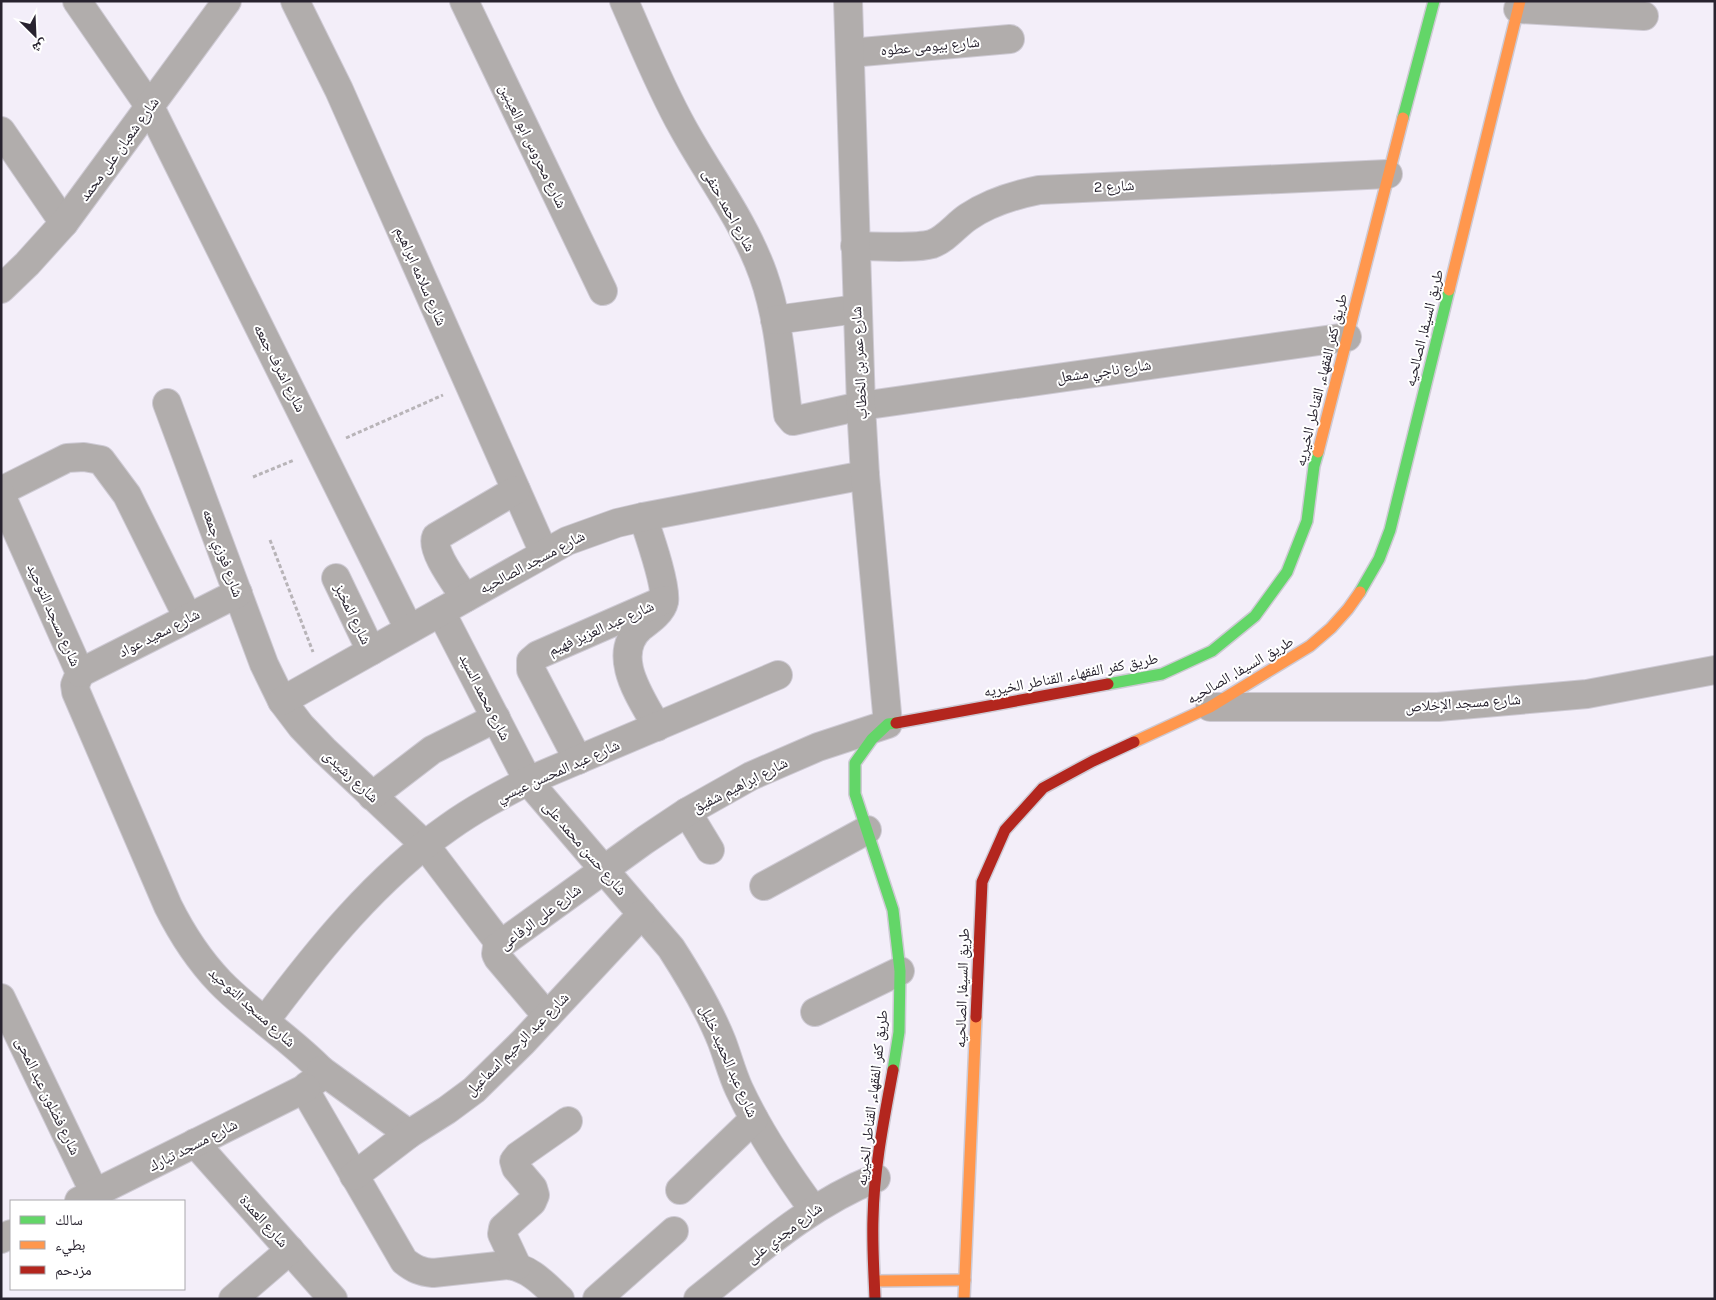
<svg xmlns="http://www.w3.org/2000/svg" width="1716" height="1300" font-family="Karla,'Noto Naskh Arabic',sans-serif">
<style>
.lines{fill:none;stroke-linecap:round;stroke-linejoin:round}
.street-casing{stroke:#cecad4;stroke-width:30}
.fast-casing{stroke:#cecad4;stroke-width:14}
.slow-casing{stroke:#cecad4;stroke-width:14}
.jam-casing{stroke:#cecad4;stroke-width:14}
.path{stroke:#b8b4b8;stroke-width:3;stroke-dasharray:4 2.5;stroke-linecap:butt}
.street{stroke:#b1adac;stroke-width:28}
.fast{stroke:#63d668;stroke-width:11}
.slow{stroke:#ff974d;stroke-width:11}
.jam{stroke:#b3261e;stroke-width:11}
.labels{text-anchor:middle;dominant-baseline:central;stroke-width:4;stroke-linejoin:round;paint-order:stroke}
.street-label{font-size:15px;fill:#28232f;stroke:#fff}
</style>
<rect width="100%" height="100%" fill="#f3eef9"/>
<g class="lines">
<defs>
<g id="street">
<polyline points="77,1 150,107 409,629"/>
<polyline points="295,1 339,90 544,553"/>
<polyline points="464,1 603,291"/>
<path d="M624 1C643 44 660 87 683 128 710 177 744 221 763 274 779 319 782 368 788 415L793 421 861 406 1347 337"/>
<polyline points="1518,9 1644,16"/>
<polyline points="850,53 1010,39"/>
<polyline points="1,131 64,223"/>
<path d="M855 246C874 246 915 249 932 244 946 239 956 225 968 217 990 202 1014 195 1039 190L1388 174"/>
<polyline points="1,289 27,264 64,223 227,1"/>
<polyline points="775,320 857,309"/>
<polyline points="167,403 264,664 282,701 301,726 324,750 425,845 500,944"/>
<polyline points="1,491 67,458 84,457 101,460 127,495 188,618"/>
<path d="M1 495 80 673 75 685 76 692 168 906C182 934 198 959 220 982 251 1014 290 1038 321 1070 323 1079 313 1081 307 1086L306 1092 404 1261C414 1269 421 1272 433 1273L507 1265C530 1268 543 1283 560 1299"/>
<path d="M643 517C649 535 667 586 664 602 662 612 649 621 641 627 609 655 642 699 657 727"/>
<polyline points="336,578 371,651"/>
<path d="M465 598C457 585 430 550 436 537L516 490"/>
<path d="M441 612 528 781 671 948C691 979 709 1009 722 1042 728 1058 732 1074 739 1089 759 1132 785 1171 813 1209"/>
<polyline points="80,673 238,593"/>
<polyline points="282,701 567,541 617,523 643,517 865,475"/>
<polyline points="1210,707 1438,707 1587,694 1715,670"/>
<polyline points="578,760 531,670 531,661 538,655 664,600"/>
<polyline points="372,796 432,750 496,718"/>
<polyline points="687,812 710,850"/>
<polyline points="764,886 867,830"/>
<polyline points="1,998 95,1194"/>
<polyline points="815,1012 900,971"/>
<polyline points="547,1016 498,958 496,954 497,947 645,840 687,812 751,776 818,747 888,724 865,475 861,406 848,1"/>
<path d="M265 1021C318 950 376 878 449 827 474 809 501 795 528 781L778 675"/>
<polyline points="321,1070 409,1134"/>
<polyline points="195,1143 333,1299"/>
<polyline points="354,1176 409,1134 447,1110 474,1090 523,1042 642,914"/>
<polyline points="680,1190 754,1119"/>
<polyline points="79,1201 306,1088"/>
<polyline points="1,1239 11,1234"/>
<polyline points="517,1266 502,1234 503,1228 532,1202 535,1195 533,1188 516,1168 514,1161 518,1156 568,1121"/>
<polyline points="233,1299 290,1250"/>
<polyline points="597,1299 674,1231"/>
<path d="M698 1299C755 1254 808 1205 876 1178"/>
</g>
<g id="fast">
<polyline points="1403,118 1434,1"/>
<polyline points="1360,592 1379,559 1390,530 1449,290"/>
<polyline points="1108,684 1162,674 1212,651 1255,616 1287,572 1307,521 1314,466 1318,452"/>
<polyline points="893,1070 899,1032 900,971 893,910 855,794 855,763 872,739 888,724 896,723"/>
</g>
<g id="slow">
<polyline points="1449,290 1520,1"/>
<polyline points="1318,452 1403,118"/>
<polyline points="1134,742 1210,707 1310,646 1331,628 1348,609 1360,592"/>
<polyline points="875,1281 965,1280"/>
<polyline points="964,1299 976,1017"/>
</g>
<g id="jam">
<polyline points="896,723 1108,684"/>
<polyline points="976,1017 982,882 1005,830 1043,788 1093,761 1134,742"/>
<path d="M875 1299C874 1272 872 1245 873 1218 874 1168 884 1119 893 1070"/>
</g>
</defs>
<use href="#street" class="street-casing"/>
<use href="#fast" class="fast-casing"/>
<use href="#slow" class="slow-casing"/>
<use href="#jam" class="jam-casing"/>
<g class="path">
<polyline points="346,438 443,395"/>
<polyline points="253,477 294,460"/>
<polyline points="270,540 313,652"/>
</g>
<use href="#street" class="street"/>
<use href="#fast" class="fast"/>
<use href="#slow" class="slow"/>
<use href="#jam" class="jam"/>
</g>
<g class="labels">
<g class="street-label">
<text transform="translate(930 46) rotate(-5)">شارع بيومى عطوه</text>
<text transform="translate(533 146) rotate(64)">شارع محروس ابو العينين</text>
<text transform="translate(119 149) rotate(-54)">شارع شعبان على محمد</text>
<text transform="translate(1114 186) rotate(-3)">شارع 2</text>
<text transform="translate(729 210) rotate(61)">شارع احمد حنفى</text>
<text transform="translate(421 276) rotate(66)">شارع سلامه ابراهيم</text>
<text transform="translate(1424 328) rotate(-76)">طريق السيفا, الصالحيه</text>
<text transform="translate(859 363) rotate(-93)">شارع عمر بن الخطاب</text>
<text transform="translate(280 368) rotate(63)">شارع اشرف جمعه</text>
<text transform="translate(1104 371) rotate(-8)">شارع ناجي مشعل</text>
<text transform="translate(1321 380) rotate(-76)">طريق كفر الفقهاء, القناطر الخيريه</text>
<text transform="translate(223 553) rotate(70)">شارع فوزي جمعه</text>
<text transform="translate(532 562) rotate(-28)">شارع مسجد الصالحيه</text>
<text transform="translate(353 614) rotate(64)">شارع المخبز</text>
<text transform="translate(54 615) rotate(66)">شارع مسجد التوحيد</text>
<text transform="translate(601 628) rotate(-24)">شارع عبد العزيز فهيم</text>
<text transform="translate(159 633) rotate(-27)">شارع سعيد عواد</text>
<text transform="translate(1240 670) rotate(-30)">طريق السيفا, الصالحيه</text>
<text transform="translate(1071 675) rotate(-11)">طريق كفر الفقهاء, القناطر الخيريه</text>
<text transform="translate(485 697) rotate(63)">شارع محمد السيد</text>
<text transform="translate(1463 703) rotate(-4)">شارع مسجد الإخلاص</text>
<text transform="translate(558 771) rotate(-24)">شارع عبد المحسن عيسي</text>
<text transform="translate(351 776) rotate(43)">شارع رشيدى</text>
<text transform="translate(740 785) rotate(-27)">شارع ابراهيم شفيق</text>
<text transform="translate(585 848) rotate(49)">شارع حسن محمد على</text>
<text transform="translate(540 917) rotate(-37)">شارع على الرفاعى</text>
<text transform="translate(962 988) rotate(-88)">طريق السيفا, الصالحيه</text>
<text transform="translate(252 1007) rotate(42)">شارع مسجد التوحيد</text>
<text transform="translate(517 1044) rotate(-45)">شارع عبد الرحيم اسماعيل</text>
<text transform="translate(729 1061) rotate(66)">شارع عبد الحميد خليل</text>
<text transform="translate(48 1096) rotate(64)">شارع فضلون عبد المحى</text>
<text transform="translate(872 1098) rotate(-83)">طريق كفر الفقهاء, القناطر الخيريه</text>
<text transform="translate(193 1145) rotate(-27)">شارع مسجد تبارك</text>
<text transform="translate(264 1221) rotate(48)">شارع العمدة</text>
<text transform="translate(784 1233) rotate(-37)">شارع مجدي على</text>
</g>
</g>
<rect width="1716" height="1300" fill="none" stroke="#28232f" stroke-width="5"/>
<rect x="10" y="1200" width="175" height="90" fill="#ffffff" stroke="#a9a7ac"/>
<rect x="20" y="1216" width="25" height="8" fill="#63d668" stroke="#a9a7ac"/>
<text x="55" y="1225" font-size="15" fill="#28232f">سالك</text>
<rect x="20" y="1241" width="25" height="8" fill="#ff974d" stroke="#a9a7ac"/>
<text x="55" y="1250" font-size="15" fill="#28232f">بطيء</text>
<rect x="20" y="1266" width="25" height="8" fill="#b3261e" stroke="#a9a7ac"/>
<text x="55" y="1275" font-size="15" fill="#28232f">مزدحم</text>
<g transform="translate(35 35) rotate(156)" stroke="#ffffff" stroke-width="4" paint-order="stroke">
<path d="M0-4L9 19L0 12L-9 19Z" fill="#28232f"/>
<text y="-8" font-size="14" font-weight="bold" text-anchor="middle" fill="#28232f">ش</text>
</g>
</svg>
